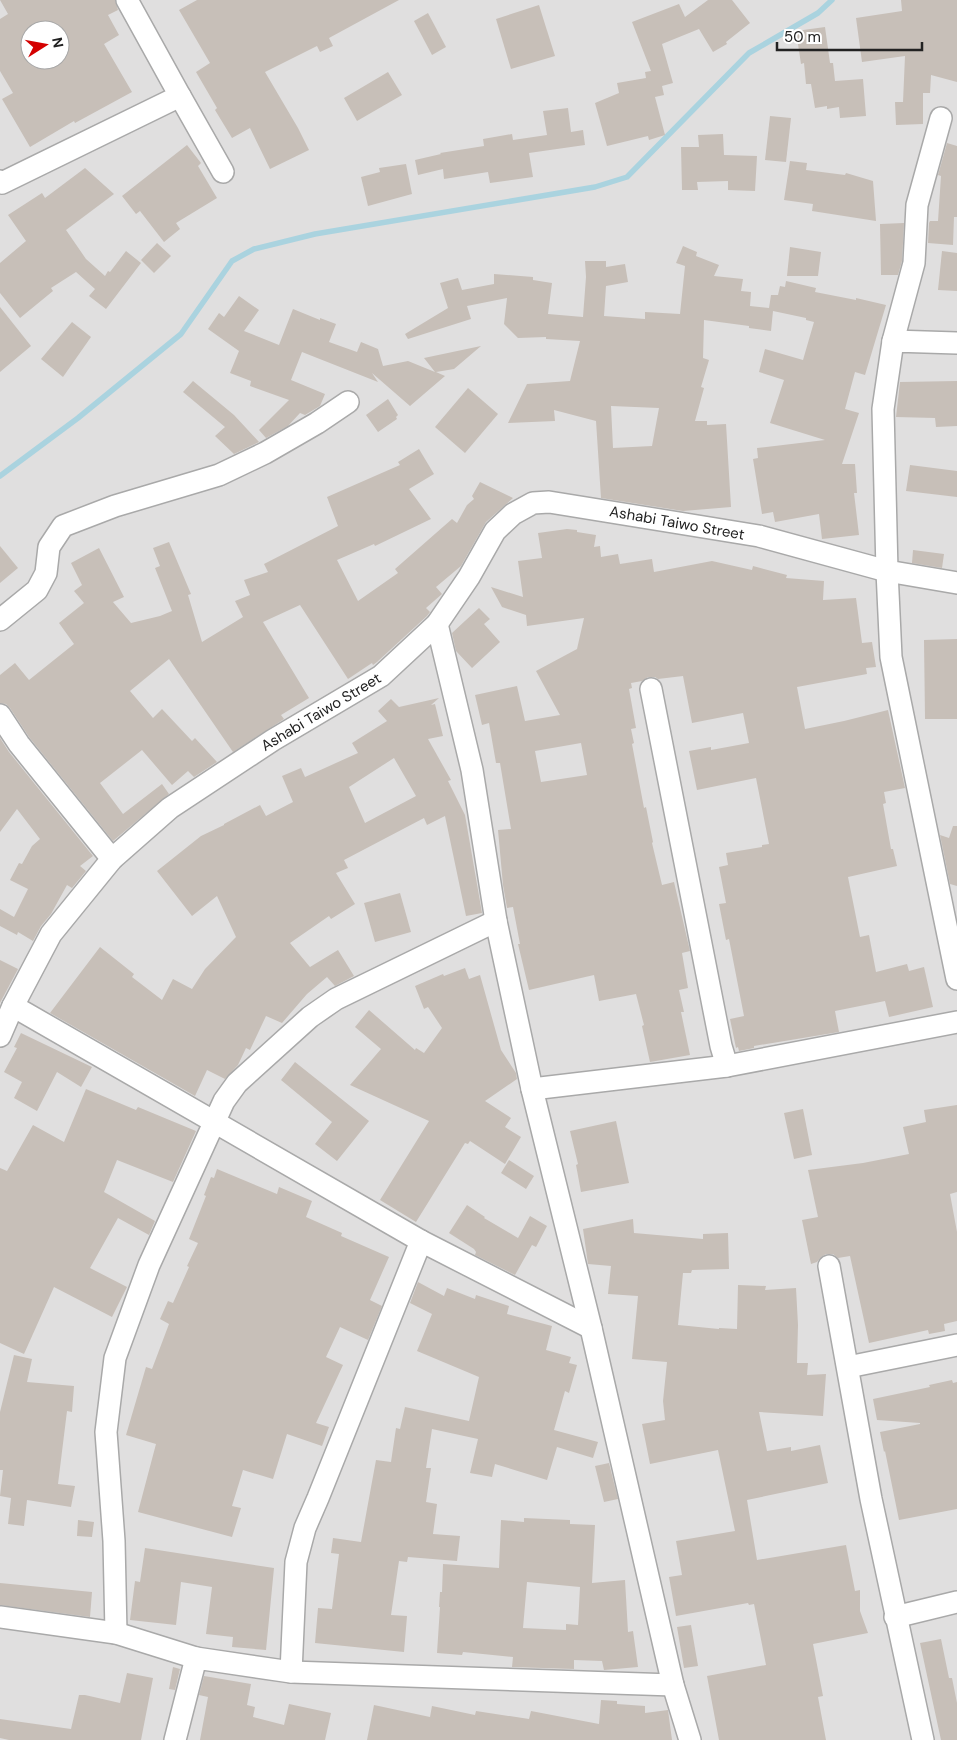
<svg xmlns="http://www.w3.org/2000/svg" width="957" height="1740" font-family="'DM Sans',sans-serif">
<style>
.residential{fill:#e0dfdf;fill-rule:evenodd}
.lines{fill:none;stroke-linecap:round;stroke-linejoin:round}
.stream{stroke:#aad3df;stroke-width:5.5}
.building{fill:#c7bfb8;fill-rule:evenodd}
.street-casing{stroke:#a9a9a9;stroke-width:24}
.street{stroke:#fff;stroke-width:21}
.labels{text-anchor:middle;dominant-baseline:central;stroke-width:4;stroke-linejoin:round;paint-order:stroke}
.street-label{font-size:15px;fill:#222;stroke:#fff}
</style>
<rect width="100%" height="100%" fill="#f2efe9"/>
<path class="residential" d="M0 0H957V1740H0ZM30 30H60V60H30Z"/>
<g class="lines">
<polyline class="stream" points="0,476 78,418 181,334 232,261 254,249 315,234 595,187 627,177 749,53 818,13 832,0"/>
</g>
<g class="building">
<path d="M0 0H115L118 10 108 15 119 35 104 44 132 92 75 123 74 121 30 147 2 99 13 93 0 71V19L8 14ZM30 30H60V60H30Z"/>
<polygon points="197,0 399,0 329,38 333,46 320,52 317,46 265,72 298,128 309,150 270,169 250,128 232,138 215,110 217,108 196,72 210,63 179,10"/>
<polygon points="708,0 732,0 750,23 726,42 727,44 713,52 699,29 662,44 673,83 662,86 664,95 655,97 665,135 649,140 648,136 607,146 595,103 619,93 617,83 646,78 645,72 651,71 632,22 679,4 685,17"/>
<polygon points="901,0 957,0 957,82 931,75 930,93 923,93 923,124 896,125 895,102 903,102 905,56 862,62 856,18 902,11"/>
<polygon points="539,5 555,56 511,69 496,19"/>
<polygon points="428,13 446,47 432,55 414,21"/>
<polygon points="825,27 830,63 833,63 835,81 863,79 866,116 840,118 839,107 827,109 827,106 815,108 811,84 806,84 804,63 801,64 796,31"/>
<polygon points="388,72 402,95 357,121 344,98"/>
<polygon points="568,108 571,132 583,130 585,145 529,153 533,177 490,183 488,172 444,179 443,169 418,175 415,160 441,154 440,153 484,146 483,139 512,134 513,140 547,135 543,111"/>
<polygon points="770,116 791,118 786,162 765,160"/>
<polygon points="723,134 724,155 757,156 755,191 728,190 728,181 697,182 698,190 682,190 681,147 699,147 698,135"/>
<polygon points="947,143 957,146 957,217 954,217 953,245 928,243 929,223 930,221 938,221 941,176 938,175"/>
<polygon points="187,145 201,163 198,166 217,198 176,223 180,229 164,242 140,211 136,214 122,196"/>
<polygon points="790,161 807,163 806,170 845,175 846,173 873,181 876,221 812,211 813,204 784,200"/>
<polygon points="406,164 412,194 368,206 361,177 380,172 379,168"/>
<polygon points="85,168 114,194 66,230 86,259 105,276 108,271 110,272 126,251 141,263 106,309 89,296 95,289 76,272 51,288 53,291 20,318 0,293 0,263 26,241 8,215 42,193 45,198"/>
<polygon points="904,223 902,261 898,275 881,275 880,224"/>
<polygon points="157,243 171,256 154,273 141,260"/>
<path d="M683 246 697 252 696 256 719 265 714 276 743 279 741 291 751 292 750 306 769 308 771 295H778L780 286 785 287 786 281 816 288 815 292 856 300V298L886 305 865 375 855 372 845 409 859 413 842 464H855L857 493H854L859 535 822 539 819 514 775 522 773 512 762 514 753 459 758 458 757 448 825 440 770 423 784 380 759 372 765 349 803 360 814 322 806 320V318L773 311 771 331 749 328V326L704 320 703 358 709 360 701 387 704 388 695 421H707V425L726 424 731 507 683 511 601 498 596 421 554 410 555 421 508 423 527 384 570 381 580 341 546 339V337L518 338 504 324 507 298 467 306 471 319 408 339 405 334 448 308 440 283 458 278 462 290 494 284V274L533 277V280L552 283 548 314 583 317 586 277 585 261H606V267L625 264 628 282 606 286 604 316 645 319V312L680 314 685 266 676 263ZM611 406 659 408 652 446 613 448Z"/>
<polygon points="790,247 821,252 818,276 787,276"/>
<polygon points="942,251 957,253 957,291 938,290"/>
<polygon points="239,296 259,310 244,331 279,345 293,309 320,320 320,318 336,324 329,342 357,352 361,342 378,349 383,366 408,361 435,372 424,358 481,346 454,369 436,372 445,376 410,406 372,373 378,382 302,352 291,380 325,394 320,406 305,415 300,413 288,426 266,438 259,430 289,400 250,386 251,381 230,373 239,351 208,329 219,313 224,317"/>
<polygon points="0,307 31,346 0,372"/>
<polygon points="72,322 91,337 63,377 41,359"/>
<polygon points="193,381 234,415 259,442 234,454 215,436 225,427 183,392"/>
<polygon points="957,381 957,426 936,427 935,418 896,417 900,382"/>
<polygon points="468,388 498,414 465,453 435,427"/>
<polygon points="388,399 398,415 396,417 397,419 378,432 366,415"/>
<polygon points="419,449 434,474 409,489 431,519 375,546 374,544 337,560 358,601 398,573 395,569 452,519 457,523 467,505 474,499 472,496 480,482 513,498 486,522 461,566 436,587 442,594 426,608 430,612 427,616 377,662 373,665 372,663 348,679 300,605 263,622 309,698 281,715 284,719 233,752 169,659 130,691 153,718 162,709 192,741 195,738 217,762 194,777 188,771 172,785 142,750 100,783 123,814 162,784 169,794 113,841 29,737 10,708 6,704 0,703 0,675 15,663 29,680 74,644 59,623 84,603 74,591 82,585 71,563 99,548 124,597 113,602 131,623 160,616 172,611 155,568 160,566 153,548 169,542 191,594 188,595 202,642 243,617 235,601 250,595 244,580 268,572 264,564 338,526 327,497 400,465 398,462"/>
<polygon points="910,465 957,471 957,497 906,491"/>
<path d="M567 529 577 530V532L596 535 594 547 600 546 601 557 618 554 620 564 652 559 654 572 712 561 752 570 753 566 787 575 786 578 824 581 823 600 856 598 862 643 872 642 876 667 866 668 867 674 797 687 805 729 844 721 888 710 905 788 884 792 886 803 883 804 891 849H893L897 866 848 877 860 937 869 935 876 972 907 964 909 971 924 967 933 1007 889 1017 885 1001 835 1011 839 1032 754 1046V1048L739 1051 738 1047 736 1048 730 1019 744 1016 729 939 726 940 719 904 726 903 719 867 728 865 726 853 762 847V845L769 844 756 778 697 790 689 751 711 747V750L749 743 743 713 692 723 683 676 658 679 655 677H648L642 681 631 683 632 688 629 689 636 728 631 729 634 743 632 744 644 808 646 807 653 842 652 843 662 885 674 882 690 951 682 953 688 988 679 990 684 1012H681L690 1055 650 1062 642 1026 644 1025 636 994 599 1001 594 975 529 990 518 944H520L513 907 507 908 503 885 498 830 511 829 500 763H496L489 723 482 725 475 695 517 686 525 721 560 715 536 671 577 649 584 618 527 626 526 615 502 607 491 587 523 597 518 561 542 558 538 533ZM581 743 587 775 541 782 535 751Z"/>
<polygon points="0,546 18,568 0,583"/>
<polygon points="913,550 944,554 942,568 912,563"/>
<polygon points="479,608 490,619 484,624 500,642 472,668 456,651 452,633"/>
<polygon points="957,639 957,719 925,719 924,640"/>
<path d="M439 698 431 705 435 704 443 736 428 739 451 780 448 781 465 815 482 913 466 916 445 816 427 825 424 818 344 860 348 868 336 873 355 904 331 919 329 916 290 943 310 967 338 950 354 976 335 986 327 977 307 994 282 1023 266 1016 250 1050 246 1048 238 1065 225 1079 207 1070 195 1096 50 1013 100 947 134 974 132 977 162 1000 173 979 192 989 205 969 236 937 217 896 192 916 157 871 201 836 224 825V824L260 805 266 816 293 802 282 776 301 768 305 777 358 753 352 743 387 721 378 711 391 699 399 707ZM394 758 416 796 365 823 349 787Z"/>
<polygon points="0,738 9,752 93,856 80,866 86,871 72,888 67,885 51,914 41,926 33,941 18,932 17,935 0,926 0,909 14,917 28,889 10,880 19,863 22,864 32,846 40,839 17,809 0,832"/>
<polygon points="953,826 957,826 957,886 950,884 940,835 949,838"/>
<polygon points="400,893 411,932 375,942 364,903"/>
<polygon points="0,960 18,969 0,1003"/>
<polygon points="465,968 469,979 480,975 501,1050 516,1073 517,1079 485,1101 511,1118 505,1127 521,1137 505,1164 470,1141 468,1144 465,1143 416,1222 380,1200 429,1121 350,1085 381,1049 355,1027 369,1010 415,1050 416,1048 424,1053 442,1028 428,1007 424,1009 415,986 443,974 444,976"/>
<polygon points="21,1033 92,1067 81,1087 57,1072 37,1111 14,1098 22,1082 4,1072 17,1048 14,1047"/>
<polygon points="295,1062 369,1121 337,1161 315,1144 332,1122 281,1080"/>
<polygon points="86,1089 136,1110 138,1107 196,1131 173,1182 117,1160 104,1192 155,1221 149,1235 118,1218 90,1268 127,1287 112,1317 54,1287 24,1354 0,1343 0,1168 7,1171 33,1125 64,1142"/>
<polygon points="957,1105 957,1192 950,1194 957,1232 957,1321 944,1324 945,1331 929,1334 928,1330 869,1343 850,1256 838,1258 833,1254 826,1254 821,1257 817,1262 811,1264 802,1220 818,1217 808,1170 863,1163 909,1154 903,1127 926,1122 924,1110"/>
<polygon points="803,1109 812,1155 794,1159 784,1113"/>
<polygon points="616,1121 629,1183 581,1192 576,1165 578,1164 570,1131"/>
<polygon points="509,1160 534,1176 526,1189 501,1173"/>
<polygon points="217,1169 277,1194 279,1187 312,1201 306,1217 342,1233 341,1236 389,1257 370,1300 382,1306 368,1340 340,1327 326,1357 343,1365 316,1423 329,1427 322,1446 287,1434 273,1479 243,1470 232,1506 241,1508 232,1537 138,1512 156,1444 126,1435 146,1367 152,1369 169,1324 160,1319 168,1301 173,1303 189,1267 187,1266 198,1243 189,1239 206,1196 204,1195 211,1177 214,1178"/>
<polygon points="467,1205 485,1217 484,1218 518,1238 530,1216 547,1226 536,1247 532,1245 515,1275 475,1255 476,1252 474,1249 449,1233"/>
<polygon points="633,1219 634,1233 703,1239 703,1234 728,1233 729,1269 692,1270 691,1273 683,1273 678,1325 719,1329 719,1328 737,1329 738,1285 766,1286 765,1290 796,1288 798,1325 797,1363 808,1363 807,1375 826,1374 823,1416 759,1412 767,1451 791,1447 791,1451 820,1445 828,1483 747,1500 757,1560 846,1545 855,1591 860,1590 860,1611 868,1633 813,1644 823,1696 818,1697 826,1740 719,1740 707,1676 766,1665 754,1604 749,1605 748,1603 676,1616 669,1577 682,1575 676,1541 735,1531 718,1450 650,1464 642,1424 665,1420 663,1401 667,1362 632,1359 638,1296 608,1294 611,1266 588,1264 583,1229"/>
<polygon points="418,1282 444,1296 447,1288 475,1299 476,1295 509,1306 507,1314 552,1326 546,1350 571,1357 569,1363 577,1365 569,1393 565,1391 554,1430 598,1442 593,1458 557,1447 547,1480 495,1464 492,1477 470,1473 478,1439 432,1429 426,1468 431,1468 426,1502 437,1504 433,1534 460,1536 457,1561 408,1557 407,1562 399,1561 391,1615 407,1616 404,1652 315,1643 318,1608 332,1609 339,1554 331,1553 333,1538 361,1542 376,1460 391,1462 396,1428 400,1429 405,1407 469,1421 479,1377 417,1351 432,1314 410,1303"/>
<polygon points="14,1355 32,1359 27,1382 74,1386 72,1412 67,1411 58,1484 75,1486 71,1507 27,1500 24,1526 8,1524 11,1498 0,1496 3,1470 0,1470 0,1412"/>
<polygon points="952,1380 953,1383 957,1382 957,1509 899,1520 885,1451 884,1452 880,1432 920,1424 920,1423 877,1420 873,1399 930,1387 929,1385"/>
<polygon points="609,1463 618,1499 604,1502 595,1466"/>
<path d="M524 1518 570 1520V1524L595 1525 592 1583 625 1580 628 1632 633 1631 638 1667 604 1670 602 1661 574 1660V1669L512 1667 513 1657 463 1652 462 1655 437 1653 440 1607H439L440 1592H442L443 1564 499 1568 501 1520 524 1522ZM527 1582 580 1587 578 1625 566 1624V1630L523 1628Z"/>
<polygon points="78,1520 94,1522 92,1537 77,1536"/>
<polygon points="145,1548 274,1568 266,1650 232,1647 233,1637 206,1634 212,1587 181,1582 176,1625 130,1620 135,1581 140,1582"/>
<polygon points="0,1583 92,1592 90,1617 0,1605"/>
<polygon points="691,1625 698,1666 684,1668 677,1627"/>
<polygon points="941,1639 949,1678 952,1678 957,1703 957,1740 941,1740 920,1643"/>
<polygon points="173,1667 180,1669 175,1690 169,1689"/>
<polygon points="127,1673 153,1678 141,1740 9,1740 0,1738 0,1719 71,1729 79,1695 85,1695 120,1703"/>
<polygon points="204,1676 251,1684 247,1705 255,1707 253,1717 284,1725 289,1704 331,1713 325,1740 200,1740 208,1697 199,1695"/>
<polygon points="601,1700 617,1701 617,1704 645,1706 645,1713 668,1710 672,1740 367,1740 374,1705 430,1717 432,1706 475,1715 476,1711 529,1719 531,1711 599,1724"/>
</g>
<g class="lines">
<defs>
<g id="street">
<polyline points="180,96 223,172"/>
<polyline points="0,181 2,183 180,96 127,0"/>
<polyline points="893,341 914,263 917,205 941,118"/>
<polyline points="957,343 893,341 883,409 887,571 891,657 957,979"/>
<polyline points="0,620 37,590 46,573 49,547 63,526 115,506 219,475 265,453 317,423 348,402"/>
<polyline points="437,624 472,770 496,921 532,1089 591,1328 673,1685 690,1740"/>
<polyline points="651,689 721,1046 727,1066"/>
<polyline points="0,715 19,744 112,859"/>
<polyline points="13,1006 421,1241"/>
<polyline points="0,1036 13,1006 51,934 112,859 170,808 273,740 381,676 437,624 469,577 495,531 513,514 533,503 549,502 759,536 887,571 957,583"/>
<polyline points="532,1089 727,1066 957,1022"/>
<polyline points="829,1266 871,1499 923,1740"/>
<polyline points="848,1367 957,1345"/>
<polyline points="0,1617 116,1633 196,1658"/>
<polyline points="895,1617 957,1602"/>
<polyline points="116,1633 114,1541 106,1432 115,1358 149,1265 224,1101 237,1083 310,1017 336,999 496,921"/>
<polyline points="291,1672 296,1562 305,1528 318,1498 421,1241 591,1328"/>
<polyline points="175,1740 196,1658 291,1672 673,1685"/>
</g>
</defs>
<use href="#street" class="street-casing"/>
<use href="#street" class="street"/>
</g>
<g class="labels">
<g class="street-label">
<text transform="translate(677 523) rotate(10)">Ashabi Taiwo Street</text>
<text transform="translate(321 712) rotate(-31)">Ashabi Taiwo Street</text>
</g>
</g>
<g transform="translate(45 45) rotate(79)"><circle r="24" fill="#ffffff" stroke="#a7a7a7"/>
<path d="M0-4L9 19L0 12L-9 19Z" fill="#d40000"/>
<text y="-8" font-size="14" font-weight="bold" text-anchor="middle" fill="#222222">N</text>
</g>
<path d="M777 42v8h145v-8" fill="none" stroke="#222222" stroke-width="2.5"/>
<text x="784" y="42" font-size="15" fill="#222222" stroke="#ffffff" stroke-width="4" paint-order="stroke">50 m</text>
</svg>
